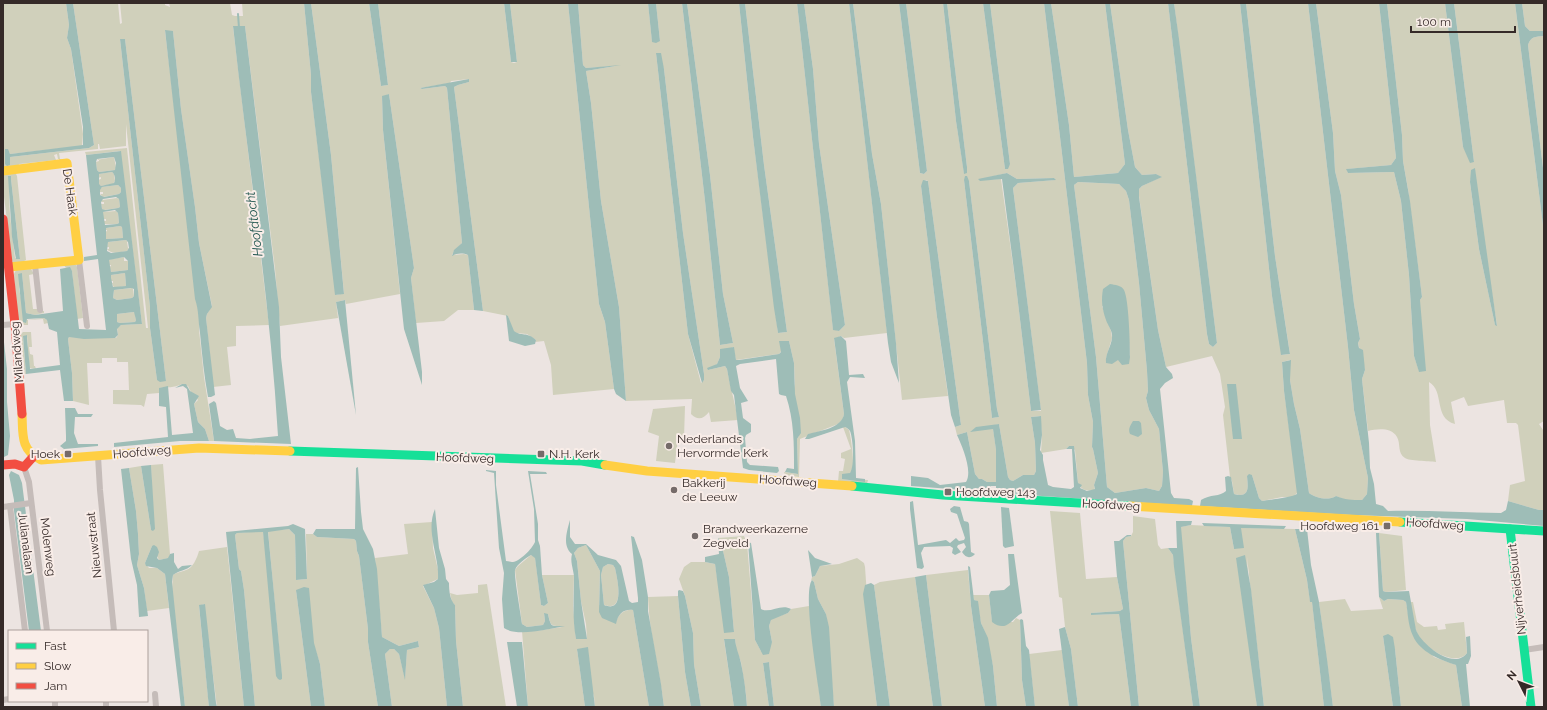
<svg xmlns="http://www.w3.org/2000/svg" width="1547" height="710" font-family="Raleway,sans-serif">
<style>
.green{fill:#d0d0bb;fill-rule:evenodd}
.water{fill:#9ebdb7;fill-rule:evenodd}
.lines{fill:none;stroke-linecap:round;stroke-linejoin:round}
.stream{stroke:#9ebdb7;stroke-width:2}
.street{stroke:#c5bcb9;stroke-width:6}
.fast{stroke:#16e098;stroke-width:9}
.slow{stroke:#ffcf43;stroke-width:9}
.jam{stroke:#f24e42;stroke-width:9}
.poi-dot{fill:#756b69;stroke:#f9ede8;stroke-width:1.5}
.labels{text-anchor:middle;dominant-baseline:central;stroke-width:4;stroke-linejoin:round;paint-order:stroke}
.street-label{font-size:12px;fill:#352a28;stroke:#f9ede8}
.poi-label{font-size:12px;fill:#352a28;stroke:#f9ede8;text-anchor:start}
.water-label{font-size:13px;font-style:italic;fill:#1f554e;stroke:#f9ede8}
</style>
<rect width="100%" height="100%" fill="#ece4e1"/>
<g class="green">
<path d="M3 3H66L69 25 67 38 71 49 83 134 82 146 10 154 9 152 5 151V164H10V157L89 148 94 145 73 3H118L120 24 122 23 120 3H165V5L170 7 169 3H230L232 15 235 16H243L242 3H304L311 75V92L336 295 344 293 331 155 311 3H369L381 86 388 85 378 3H504L511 62 514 63 517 62 510 3H568L599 304 605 322 614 389 553 395 551 365 544 341 535 342 536 340 527 334 516 333 513 331 508 316 483 311 454 87 458 85 469 82V79L451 81 450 83 420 88 422 89 445 86 447 88 462 243 454 251 452 255 464 254 468 255 474 310H458L444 321 416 323 411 278 414 268 389 94 382 97 383 130 400 294 346 304 345 300 336 302 338 318 280 326 275 269 245 26 233 27 269 325 236 326V346L227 347 231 385 213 387 206 318 207 314 212 306 199 243 195 207 181 109 173 31H165L199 310V330L204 377 214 441H209L205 429 198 422 194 404 198 400C194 395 190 392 188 386L182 384C174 388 167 387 159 388V393L147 394 144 407 141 405 113 404V390H129L128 362H117V358H102V363H87L89 405 73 401 72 373 68 339 69 337 116 338 118 335 117 328 121 325 142 324 120 151 86 155 85 152 127 148 146 328H148L126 124V146L100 149 99 144H98V149L59 153 60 159H62L60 162 59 159H58L57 154 54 155 56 160 19 164 18 167H3ZM120 39H125L166 381 157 380 150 328V307Z"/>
<path d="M578 3H648L652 41H660L656 3H682L705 201 720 345 733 343 723 294 710 175 687 3H739L753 137 778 333 787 332 764 165 745 3H797L833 329 839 331 845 325 819 144 813 69 804 3H849L887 333 844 338 841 336 834 339 844 414 843 419 838 424 800 439 799 477 785 475 784 472 798 474 797 439 799 436 792 397 795 384 794 363 789 341 779 354 736 360 733 347 720 357 717 364 708 370 725 366 727 369C730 386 735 403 738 420L711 422 709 412C703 419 698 421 691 414L692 399 626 401 619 307 601 201 591 103 586 71 615 66 586 68 583 65ZM656 53 664 69 683 233 704 374V380L701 383 688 334Z"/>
<path d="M853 3H899L920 173 924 174 927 171 906 3H943L956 121 964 173 967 167 947 3H983L1005 169 1010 164 990 3H1044L1087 363 1088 395 1093 422 1092 447 1093 449 1098 473 1094 485 1095 490C1087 491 1082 491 1078 483L1075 450 1069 446 1066 449 1041 453 1042 435 1040 416 1031 417 1035 443 1036 471 1034 475H1023L1013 481 1010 480 1008 477 999 424 971 431 993 428 996 450 997 482H987L982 479H979L975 474 967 432 957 435 955 427 961 425 928 181 926 180 921 186 937 317 948 396 902 400 881 204 872 154ZM1007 173 1017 179 1054 178 1055 180 1018 183 1013 188 1041 411H1031L1016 286 1001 179 978 180ZM964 180 969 181 997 409 999 417 992 418Z"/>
<polygon points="1051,3 1105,3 1125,164 1118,173 1074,177 1069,125"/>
<path d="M1110 3H1168L1207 334 1209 344 1213 347 1217 343 1174 3H1240L1272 296 1282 355 1290 354 1275 256 1246 3H1308L1348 347 1354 410 1368 478 1367 494 1362 500H1344L1336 496C1328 501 1316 498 1309 493L1300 429 1294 404 1290 380V360L1282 362 1284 391 1298 492 1293 497H1282L1262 501 1259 498 1252 475 1247 476C1248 488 1250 498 1234 494L1232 481 1230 477 1223 415 1225 407 1220 374 1212 356 1166 367 1158 330 1139 196V189L1142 186 1161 177 1156 174 1142 175 1135 167 1128 130Z"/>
<path d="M1316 3H1379L1396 158 1391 165 1347 169 1348 173 1394 172 1401 201 1409 275 1414 356 1419 371 1420 300 1422 297 1408 189 1403 161 1402 135 1387 3H1445L1463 147 1474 162 1454 3H1515L1544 233V421L1539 424 1543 430 1544 510H1539L1508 501 1510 485 1525 481 1518 425 1516 423H1507L1504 400 1468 406 1464 397 1451 402 1455 424C1433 418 1445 391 1429 382L1430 425 1436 462C1429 461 1409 461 1405 458 1397 453 1401 444 1397 437 1391 427 1377 429 1368 431L1362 379 1365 370 1358 343 1360 339 1354 304 1341 195 1335 171 1333 133ZM1472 175 1487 262 1497 325H1495L1479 249 1470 182Z"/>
<polygon points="1522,3 1544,3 1544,31 1530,31 1525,26"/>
<path d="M1544 36V176L1528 45C1531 36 1535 37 1544 36Z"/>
<polygon points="114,157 116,168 115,170 99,172 97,170 96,162 99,161 99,159 96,160"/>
<path d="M15 172 17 176 26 260 24 261V264L13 263 12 260 3 189V176L5 174ZM10 176 11 179 20 259 15 258C12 230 7 203 10 176Z"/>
<polygon points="112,172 114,174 115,181 113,184 101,186 98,184 98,180 101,179 101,177 98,178 98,174"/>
<path d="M1078 182 1119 184 1126 191 1129 200 1139 283 1147 371 1148 391 1146 398 1149 410 1159 429 1163 472 1162 486 1159 491 1146 488 1115 493 1107 487 1096 357 1074 185ZM1102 306 1127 312 1130 357 1118 360 1106 358 1112 338 1111 331Z"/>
<polygon points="118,185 121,188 121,192 119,194 103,197 100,194 103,194 103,192 100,192 100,189 102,187"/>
<polygon points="117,198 119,199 120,207 118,208 104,210 102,209 101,204 104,204 104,202 101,202 102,200"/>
<polygon points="116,211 118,213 119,223 117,224 104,224 104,221 106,221 106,219 103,219 103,212"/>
<polygon points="120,226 122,227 123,238 106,239 105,232 107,231 107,230 105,230 106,228"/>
<path d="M126 240 128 242H127L128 248H129L127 251C121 252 111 255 107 249H109V247H107L108 242Z"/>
<polygon points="124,257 124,261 128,261 128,270 111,272 109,267 111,266 111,265 109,265 109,260 111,259"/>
<polygon points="64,264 76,265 77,267 83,318 77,319 72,271 65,267"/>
<polygon points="31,269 34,274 29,275 33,309 37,309 38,311 44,311 44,313 35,315 26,313 22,273 19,289 26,320 44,318 47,320 48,323 44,324 43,319 28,320 28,325 22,325 18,323 14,274 16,270"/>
<polygon points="125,273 126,286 114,288 112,283 113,283 113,281 111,281 111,275"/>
<polygon points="132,288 133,289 134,296 132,298 117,300 113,298 114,290"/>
<polygon points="134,312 135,313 136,320 135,322 120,323 117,322 117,314"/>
<polygon points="23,332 31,332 32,347 29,347 30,354 33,355 34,366 35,366 36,369 29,368 27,335 23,337 26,374 24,374 26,411 19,336"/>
<polygon points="685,406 684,438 678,438 675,463 656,461 659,436 648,432 653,409"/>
<path d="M843 427H845L849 430C851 437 855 465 852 471 850 474 845 476 842 479L868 480 867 484 838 482 839 471H843L845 459 841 458V453L851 449Z"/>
<polygon points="163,464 170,554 169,558 159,560 152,546 145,563 149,568 157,568 165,574 169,608 147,611 144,588 137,565 139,554 138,534 136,511 129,468 141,466 151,530 152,497 151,465"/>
<polygon points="1050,511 1080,513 1086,579 1117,577 1123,609 1120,611 1091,613 1091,615 1119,614 1131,707 1078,707 1071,649 1065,627 1062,598 1059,597"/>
<polygon points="1133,516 1155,519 1158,545 1161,549 1168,548 1173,555 1193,707 1139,707 1123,541 1126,537 1131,536 1133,532"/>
<polygon points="432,522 433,548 439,574 438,579 423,586 434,608 439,628 447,707 392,707 385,654 390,649 394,649 399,654 405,678 407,650 419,647 418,641 399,646 382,637 375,558 408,554 404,524"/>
<polygon points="1191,525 1230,527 1234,549 1241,528 1295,529 1307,580 1310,601 1312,601 1324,707 1264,707 1247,557 1254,675 1257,707 1200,707 1191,638 1180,527"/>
<polygon points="289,529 295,535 296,580 307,579 306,534 313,534 317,537 354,539 356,541 357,551 359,556 368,629 368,642 378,707 325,707 320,664 296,590 311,707 255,707 244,590 241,571 239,569 235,535 237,533 263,531 282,679 268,531"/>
<polygon points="1379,533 1402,536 1406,590 1386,592 1383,591"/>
<polygon points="744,536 747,543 755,640 761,651 772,642 769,626 771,619 788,613 791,609 809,606 821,707 774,707 769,662 763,663 769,707 747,707 746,694 741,662 736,649 735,639 724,640 734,707 701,707 694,664 693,633 685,596 679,579 684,567 691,562 705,562 715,564 717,577 734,632 729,577 721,542 718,538"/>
<path d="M586 545 600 571 599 605 617 619C620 613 626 609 633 610L649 707H595L594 696 577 649 585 707H528L522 631H536L562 627C550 625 551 626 548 614H544L545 621 543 625 527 627 522 624 515 570 518 566 531 555 535 557 541 605 544 606 548 603 542 575H574L573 606 576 639H587L586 624 581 601 577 561 574 553 578 548Z"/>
<path d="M227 547 244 707H217L204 604 199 606 209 707H185L172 589 173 575C177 572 181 572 186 570 193 568 197 558 199 551Z"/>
<polygon points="857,558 864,563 865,567 872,667 877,707 834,707 826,614 818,599 814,582 812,580 811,581 812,577 815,576 820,566 839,564"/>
<path d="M608 564 613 565 615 568C617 578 626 613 604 605L601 575 603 567Z"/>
<polygon points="968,570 971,606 985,707 942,707 926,575"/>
<polygon points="915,577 933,707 890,707 874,585 880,582"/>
<polygon points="487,584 506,707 463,707 456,641 455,605 452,602 450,593 457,595 478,593 478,585"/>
<polygon points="973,595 989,595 992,621 1013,622 1016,618 1020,620 1022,680 1026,707 997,707 993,666 986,635 981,623 977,601 974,600"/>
<path d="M678 596 685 672 691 707H664C660 670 649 634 648 597Z"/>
<polygon points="1379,597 1384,601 1388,599 1403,600 1406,602 1411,630 1434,657 1456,665 1462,707 1401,707 1395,649 1383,636 1393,707 1333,707 1319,602 1345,599 1351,611 1383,609"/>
<path d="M1410 602H1413L1417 622 1424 627 1437 626 1438 630 1446 629 1445 624 1464 622 1467 653C1456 668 1424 648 1418 635 1413 626 1413 613 1410 602Z"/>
<polygon points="1062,650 1069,707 1035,707 1029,654"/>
</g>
<g class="water">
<polygon points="66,3 73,3 94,145 89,148 10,157 10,165 7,166 5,164 5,149 8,149 10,154 83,145 83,127 71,49 67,38 69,25"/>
<polygon points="304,3 311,3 331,155 344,294 335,295 311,92 311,75"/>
<polygon points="369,3 378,3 388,85 381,86"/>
<polygon points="504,3 510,3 517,62 511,62"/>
<polygon points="568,3 578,3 583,65 586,68 621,65 586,71 591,103 601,201 619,307 626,401 616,394 614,389 605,322 599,304"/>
<polygon points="648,3 656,3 660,41 656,43 652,42"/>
<polygon points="682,3 687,3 710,175 723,294 733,343 720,345 705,201"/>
<polygon points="739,3 745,3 764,165 787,332 778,333 774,308 753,137"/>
<polygon points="797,3 804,3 813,69 819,144 845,325 839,331 833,330"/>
<polygon points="849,3 853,3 872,154 881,204 896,343 899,383 891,362 888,343"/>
<polygon points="899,3 906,3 927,171 924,174 920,173"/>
<polygon points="943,3 947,3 967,167 967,173 964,174 956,121"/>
<polygon points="983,3 990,3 1010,164 1008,169 1005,169"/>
<path d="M1044 3H1051L1069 125 1074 177 1118 173 1125 164 1105 3H1110L1128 130 1135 167 1142 175 1156 174 1162 177 1142 186 1139 189V197L1158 330 1166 367 1172 374 1173 378 1165 383 1160 389 1171 493 1174 498 1189 499 1193 501 1192 506 996 493V486H991L990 492 911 486V476L928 478 940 485 966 482C973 471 962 446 957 435L967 432 975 474 979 479H982L987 482H996V450L993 429 970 432 976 427 999 424 1008 477 1010 480 1013 481 1023 475H1034L1036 471 1035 443 1031 417 1041 416 1042 435 1040 450 1043 455V460L1048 485 1053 487 1071 489 1074 487 1072 449H1066L1069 446H1074L1078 483 1082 485 1080 488 1087 491 1095 489 1094 485 1098 473 1093 449 1092 447 1093 422 1088 395 1087 363ZM1078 182 1119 184 1126 191 1129 200 1139 283 1147 371 1148 391 1146 398 1149 410 1159 429 1163 472 1162 486 1159 491 1146 488 1115 493 1107 487 1096 357 1074 185Z"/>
<polygon points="1168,3 1174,3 1179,39 1217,343 1213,347 1209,344 1207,334"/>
<polygon points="1240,3 1246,3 1275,256 1289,348 1290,354 1281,355 1272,296"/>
<path d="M1308 3H1316L1333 133 1335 171 1341 195 1354 304 1360 339 1358 343 1359 348 1363 350 1365 370 1362 379 1369 443 1370 468 1374 484 1376 504 1383 506 1388 511C1426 510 1463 513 1501 513L1506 510 1508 501 1539 510H1544V526L1467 519 1352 515 1200 506 1201 500C1210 494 1220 497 1226 491L1225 477 1228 476 1231 477 1234 494C1250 498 1248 488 1247 476L1249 474 1252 475 1259 498 1262 501C1269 500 1293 497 1297 494L1284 391 1282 362 1291 360 1290 380 1294 404 1300 429 1309 493C1316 498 1328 501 1336 496 1345 500 1352 500 1362 500L1367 494 1368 478 1354 410 1348 347Z"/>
<polygon points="1379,3 1387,3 1402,135 1403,161 1410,201 1422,297 1420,300 1426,371 1419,372 1414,356 1409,275 1401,201 1394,172 1348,173 1346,169 1391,165 1396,158"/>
<polygon points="1445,3 1454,3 1474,162 1470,163 1463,147"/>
<path d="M1515 3H1522L1525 26 1530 31H1544V36C1535 37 1531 36 1528 45L1544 176V233Z"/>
<path d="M233 26H245L279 307 281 357 291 444 214 441 209 404 214 401 216 403 220 426 227 430 233 429 236 438 250 439 278 436C270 299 248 163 233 26Z"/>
<path d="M165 30 173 31 181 109 195 207 199 243 212 307 207 314 206 318 215 395 211 397H208C204 376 202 354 200 333 198 320 199 311 195 299Z"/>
<polygon points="120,39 125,39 166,381 160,382 157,380 150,328 150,307"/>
<polygon points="656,53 661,53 664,69 683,233 704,374 704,380 702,383 688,334"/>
<path d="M469 79V82L458 85 454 87 483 311 474 310 468 255C463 253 457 253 452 256L454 250 462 243 447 88 445 86 422 89 420 88Z"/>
<polygon points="389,94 414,268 411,278 422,372 422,385 404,329 403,320 383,130 382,96"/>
<path d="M121 151 142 324 121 325 117 329 118 335 115 338 84 339 69 337 68 339 72 373 73 401H64L60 370 26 374 23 336 27 335V339L30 369 60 365 57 332 49 329 47 320 44 318 27 319 26 323 23 322 18 274 22 273 26 313 35 315 63 311 60 269 70 267 72 271 79 329 106 330 98 259 84 261V257L97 255 86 155ZM114 157 116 163 115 170 99 172 97 170 96 162 97 159ZM112 172C115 174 116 180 114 183L101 186 99 184V174ZM118 185 121 188V192L119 194 104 197 100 195V190L102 187ZM116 197 119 199 120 207 118 208 105 210 102 209 101 202 103 199ZM115 210 118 213 119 223 117 224 105 225 103 212ZM120 226 122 227 123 238 106 239V228ZM126 240 128 242 129 248 127 251 111 253 107 251 108 242ZM124 257 128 261V270L111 272 109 260ZM125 273 126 286 113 287 111 278V275ZM131 288 134 289V296L132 298 117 300 113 298 114 290ZM134 312 136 320 135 322 120 323 117 322V314Z"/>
<polygon points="1475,168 1497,326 1495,325 1479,249 1470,182 1471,170"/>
<polygon points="1007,173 1017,179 1054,178 1056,180 1018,183 1013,188 1041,410 1031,411 1016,286 1002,179 980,181 978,179"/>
<polygon points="8,176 11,176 11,179 20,259 16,259 12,237"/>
<polygon points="965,176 967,176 969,181 997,409 999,417 992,418 964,180"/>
<polygon points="923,180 928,181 961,425 955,427 951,415 937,317 921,186"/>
<path d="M1110 284C1115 285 1121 285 1124 290 1129 300 1130 345 1130 357L1129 364 1122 365 1118 360 1112 364 1106 363C1105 354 1111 347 1112 338 1113 331 1108 326 1106 320 1102 309 1101 300 1103 289Z"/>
<polygon points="345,300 356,415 336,302"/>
<path d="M506 315 508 316 514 331C522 337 526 331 536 340L535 344 525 346 509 341Z"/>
<polygon points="3,333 7,369 7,402 10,436 8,455 4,457 3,443"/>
<path d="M841 336 846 341 849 375 863 374 865 378 850 377 847 382 855 441 856 478 865 479V482L842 479V474L850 473C855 466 853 438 850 431 849 429 847 428 845 427L809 439H805L808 434C820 431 842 428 844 414L834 338Z"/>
<path d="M779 341H789L794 363 795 394 800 418 801 433 797 439 798 474 785 472 787 468 794 469C794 444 794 420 786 396L781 395 779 394 776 359 740 364 736 366 740 388 748 401 741 403 743 418 751 424V432L746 435 745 438 747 462 750 465 778 467 779 471 777 473 749 470 743 468 734 395 731 391 727 369 725 366 708 370 707 368 717 364 720 357V349L734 347 736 360H739L779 354 781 352Z"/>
<polygon points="182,384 186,384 190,391 199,396 194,404 198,422 205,429 209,441 180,441 114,447 114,443 168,437 166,407 159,406 159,388 168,386 172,435 193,433 187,389 183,386 175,388"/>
<polygon points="1227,384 1236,384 1242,439 1233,439"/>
<polygon points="65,408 75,408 78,414 93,414 91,417 75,417 74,433 78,444 98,444 98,446 64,449 60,446 66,441 66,436"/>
<path d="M1133 421H1139L1141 423 1142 434 1138 437 1130 434C1128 429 1130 426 1133 421Z"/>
<polygon points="151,465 155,529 153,531 151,530 141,466"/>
<polygon points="358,467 361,512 363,529 373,549 377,569 382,637 399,646 418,641 419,647 407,650 405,680 399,654 394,649 390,649 385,654 392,707 378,707 368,642 368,629 359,556 357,551 356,541 354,539 317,537 313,534 316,529 355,529 356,468"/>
<polygon points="129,468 136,511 138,534 139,554 137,565 144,588 148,616 139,617 137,585 131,559 121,469"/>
<path d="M486 470 496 471V485L506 561C508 561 511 562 513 562 520 561 532 549 535 542L534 509 528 471 546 472 547 474H530L538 524V540L540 546 542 575 548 603 544 606 541 605 535 558 531 555C526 558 517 564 515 570 514 577 521 615 522 624L527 627 543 625 545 621 544 613 548 614C551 628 551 626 565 626 550 629 516 637 504 628L502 599 504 573 499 548 494 473 486 471Z"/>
<polygon points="11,471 19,475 22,483 41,631 29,631 14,511 14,500 9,475"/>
<path d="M913 501 918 545 946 540 950 543 956 538 959 541 964 540 965 538 957 514 951 512 950 509 954 506 960 507 964 521 968 522 969 524 971 552 975 554C970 559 966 558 962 552L966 547 964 543 958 545 957 547 961 552 955 555 952 553 953 548 950 546 924 547 921 553 924 567 922 569 917 568 910 509V502Z"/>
<polygon points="1001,507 1009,508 1014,546 1005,548 1003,546"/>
<path d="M435 509 439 548 445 569 446 579 449 583C449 591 450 600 455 605L456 641 463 707H447L439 628 434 608 423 585 434 582 438 579C440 558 425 531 435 509Z"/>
<path d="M570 520V537L575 544H586L598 555 616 560 621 566 629 601 632 603 638 602V598L631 536 634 537 642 560 648 597V611L661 684 664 707H649L633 610C623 609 618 614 616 624L602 618 599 612 600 571 586 545 578 548 574 553 577 561 581 601 587 639H576C572 618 574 597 574 576 573 568 570 561 572 554 562 546 567 531 570 520ZM608 564 613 565 615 568C617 578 626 614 604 605L601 575 603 567Z"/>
<polygon points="1176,521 1192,521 1191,525 1181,527 1191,638 1200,707 1193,707 1174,567 1173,555 1168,548 1177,548"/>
<polygon points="1202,523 1286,526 1284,529 1241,528 1244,548 1234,549 1230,527 1204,526"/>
<polygon points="293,524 305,529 307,579 296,580 295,535 289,529 268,532 282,675 282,679 280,680 278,679 276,676 263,532 237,533 235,535 239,569 241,571 244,590 255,707 244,707 226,532 288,526"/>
<polygon points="1295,529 1307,529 1311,565 1319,602 1327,659 1333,707 1324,707 1312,602 1310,602 1307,580"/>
<path d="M1376 533H1379L1383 591 1386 592 1409 591 1416 630C1421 644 1454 671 1467 653L1466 637 1470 636 1471 656 1468 664H1466L1470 707H1462L1456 665C1440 660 1420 652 1413 636 1408 626 1408 613 1406 602L1403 600 1388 599 1384 601 1379 597Z"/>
<polygon points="1127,535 1131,535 1131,536 1126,537 1123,541 1139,707 1131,707 1119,614 1091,615 1091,613 1120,611 1123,609 1117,577 1114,541 1119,541"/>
<polygon points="718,538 721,542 729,577 734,632 724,633 715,564 705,562 705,557 719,554"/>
<path d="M748 542 751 543 761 609C770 614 781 603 791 609L788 613 771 620 769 626 772 642 769 654 763 655 755 640Z"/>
<path d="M154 545 157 547 159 552 157 558 159 560 168 558 170 554 174 553V562L178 569 182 566 192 565C186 571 179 570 173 575L172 582 185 707H181L165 574 157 568 146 566 145 563 152 546Z"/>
<polygon points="808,550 815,558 832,564 820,566 815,576 812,577"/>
<path d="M1008 554H1014L1022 613C1011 619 1007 633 992 622L989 595 991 591 1004 590 1010 585Z"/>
<polygon points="1245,555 1251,589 1264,707 1257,707 1236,558"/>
<polygon points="968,566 970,567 974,600 978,601 981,623 988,638 993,666 997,707 985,707 971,606"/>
<polygon points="926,575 942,707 933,707 915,577"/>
<path d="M812 580 814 582 818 599 826 614 829 627 834 707H821C819 686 802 593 812 580Z"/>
<polygon points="871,583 874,585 890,707 877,707 863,594 865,585"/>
<polygon points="304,587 309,588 314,643 320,664 325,707 311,707 296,590"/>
<polygon points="679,590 683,591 685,596 693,633 694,664 701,707 691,707 685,672 678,596 678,591"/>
<polygon points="205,604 216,703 217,707 209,707 208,698 199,605"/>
<polygon points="1021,619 1023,620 1026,646 1029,650 1035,707 1026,707 1022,680 1020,620"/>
<polygon points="1065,627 1071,649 1078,707 1069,707 1059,629"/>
<polygon points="1388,634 1393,637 1395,649 1401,707 1393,707 1383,636"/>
<path d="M724 639H735C736 649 739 654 741 663 744 677 746 692 747 707H734Z"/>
<polygon points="507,642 522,642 528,707 517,707"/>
<polygon points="588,647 595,707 585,707 577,649"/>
<polygon points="769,662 774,707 769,707 763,663"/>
</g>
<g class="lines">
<polyline class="stream" points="238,14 239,28"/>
<g class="street">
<polyline points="79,260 87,326"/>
<polyline points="35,265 40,310"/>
<polyline points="3,325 15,324"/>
<polyline points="98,456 100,490 114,631"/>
<polyline points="24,467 29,482 47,631"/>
<polyline points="10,506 25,631"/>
<polyline points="3,507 31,503"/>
<polyline points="1524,650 1544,647"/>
<polyline points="155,694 156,707"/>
<polyline points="3,700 9,699"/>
<polyline points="55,701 55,707"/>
<polyline points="106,701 106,707"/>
</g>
<g class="fast">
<polyline points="290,451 582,461 605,465"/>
<polyline points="852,486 943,495 1130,506"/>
<polyline points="1400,522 1544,531"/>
<polyline points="1510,529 1531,707"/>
</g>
<g class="slow">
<polyline points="3,171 67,163 79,260 9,267"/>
<path d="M22 414C23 434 20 450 41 460L199 448 290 451"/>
<polyline points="605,465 647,471 852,486"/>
<polyline points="1130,506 1400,522"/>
</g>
<g class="jam">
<polyline points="3,219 15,324 22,414"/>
<polyline points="3,465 15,464 24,467 33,457"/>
</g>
</g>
<g class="poi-dot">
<circle cx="669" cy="446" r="4"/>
<rect x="64" y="450" width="8" height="8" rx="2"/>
<rect x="537" y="450" width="8" height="8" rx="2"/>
<circle cx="674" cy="490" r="4"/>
<rect x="944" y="488" width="8" height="8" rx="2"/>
<rect x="1383" y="522" width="8" height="8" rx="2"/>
<circle cx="695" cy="536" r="4"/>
</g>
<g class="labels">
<g class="street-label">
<text transform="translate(70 192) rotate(82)">De Haak</text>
<text transform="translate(17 352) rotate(-94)">Milandweg</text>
<text transform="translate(142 452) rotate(-5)">Hoofdweg</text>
<text transform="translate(465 458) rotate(2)">Hoofdweg</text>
<text transform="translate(788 481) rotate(4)">Hoofdweg</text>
<text transform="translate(1111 505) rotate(3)">Hoofdweg</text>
<text transform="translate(1435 524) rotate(4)">Hoofdweg</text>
<text transform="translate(26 543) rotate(83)">Julianalaan</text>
<text transform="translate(94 545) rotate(-96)">Nieuwstraat</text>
<text transform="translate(48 547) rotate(83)">Molenweg</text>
<text transform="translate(1517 589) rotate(-96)">Nijverheidsbuurt</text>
</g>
<g class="poi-label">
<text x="677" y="439">Nederlands<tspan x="677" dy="14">Hervormde Kerk</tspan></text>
<text x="60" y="454" text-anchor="end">Hoek</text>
<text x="549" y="454">N.H. Kerk</text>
<text x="682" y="483">Bakkerij<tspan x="682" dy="14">de Leeuw</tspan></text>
<text x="956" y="492">Hoofdweg 143</text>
<text x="1379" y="526" text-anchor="end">Hoofdweg 161</text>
<text x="703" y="529">Brandweerkazerne<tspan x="703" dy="14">Zegveld</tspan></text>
</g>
<g class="water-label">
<text transform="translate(254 224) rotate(-97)">Hoofdtocht</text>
</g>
</g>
<rect width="1547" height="710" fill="none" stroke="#352a28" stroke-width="8"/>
<rect x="8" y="630" width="140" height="72" fill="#f9ede8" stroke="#ab9f9b"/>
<rect x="16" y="643" width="20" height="6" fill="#16e098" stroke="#ab9f9b"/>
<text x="44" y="650" font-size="12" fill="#352a28">Fast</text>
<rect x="16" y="663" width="20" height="6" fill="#ffcf43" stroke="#ab9f9b"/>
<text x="44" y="670" font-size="12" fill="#352a28">Slow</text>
<rect x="16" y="683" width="20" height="6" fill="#f24e42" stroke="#ab9f9b"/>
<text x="44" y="690" font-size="12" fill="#352a28">Jam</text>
<g transform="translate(1519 682) rotate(312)" stroke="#f9ede8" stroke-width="3" paint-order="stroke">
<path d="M0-3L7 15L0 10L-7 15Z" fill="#352a28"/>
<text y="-6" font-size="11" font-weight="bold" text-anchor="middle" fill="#352a28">N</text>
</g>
<path d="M1411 26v6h104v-6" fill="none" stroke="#352a28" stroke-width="2"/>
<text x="1417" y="26" font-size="12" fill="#352a28" stroke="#f9ede8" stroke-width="3" paint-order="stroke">100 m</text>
</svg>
